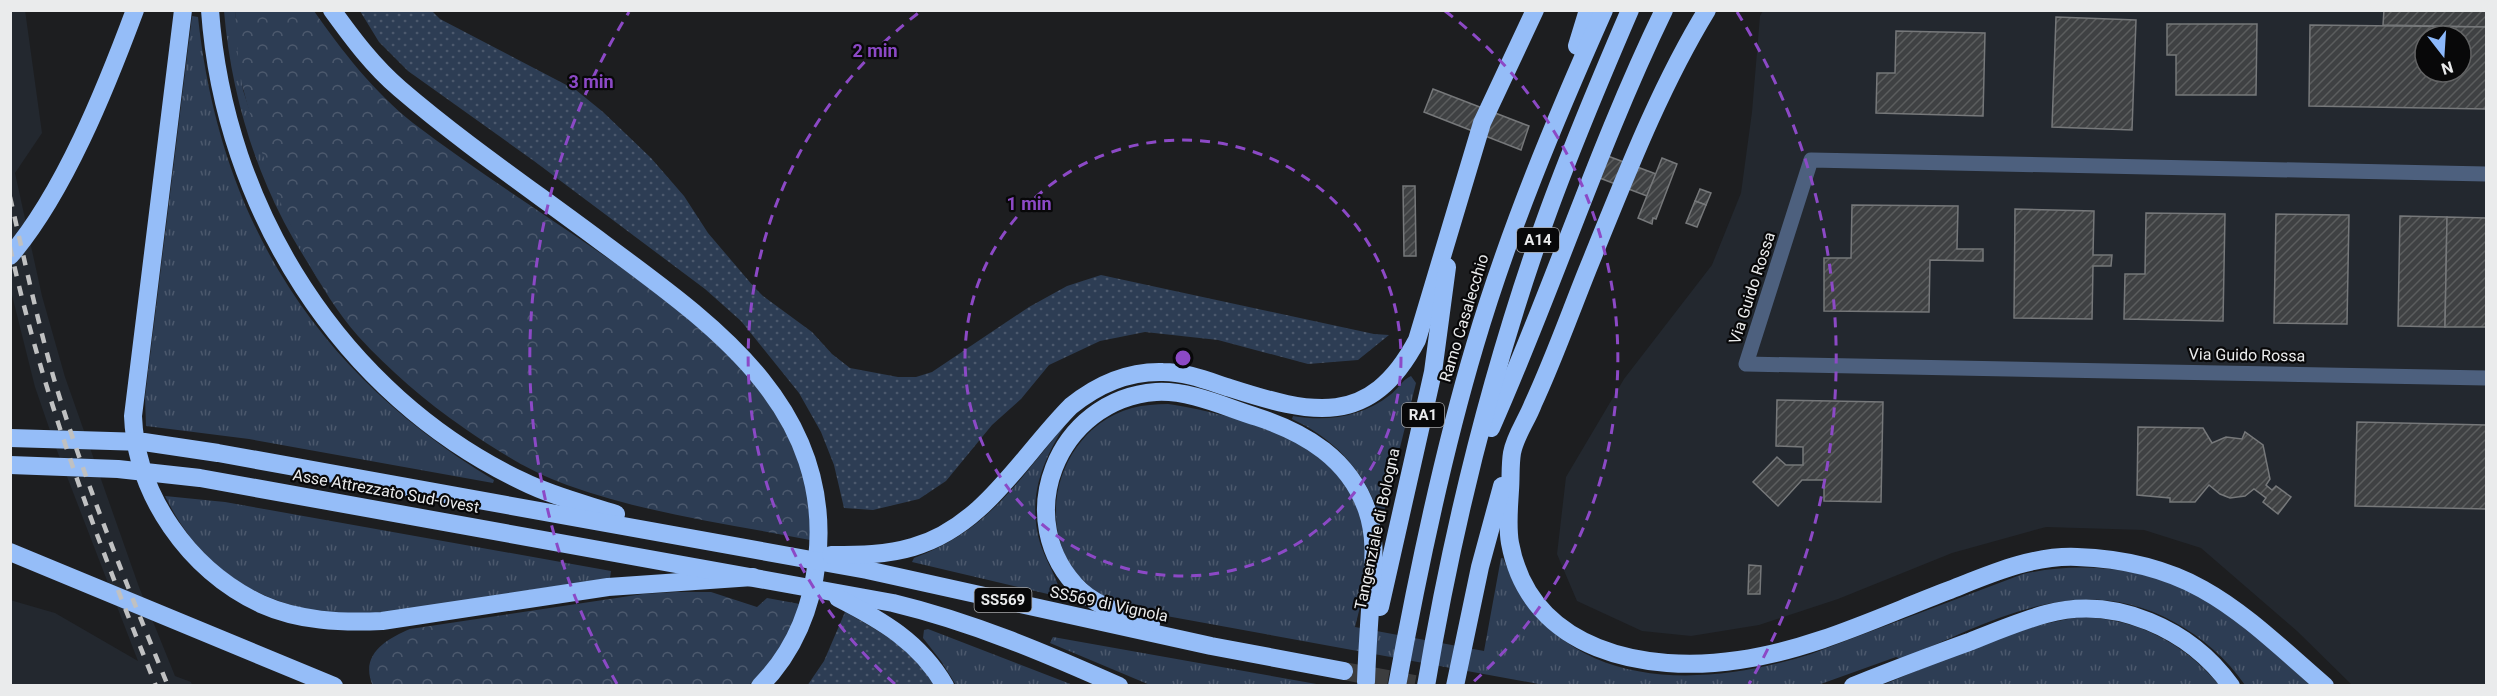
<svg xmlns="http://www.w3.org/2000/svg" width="2497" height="696" font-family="Roboto,sans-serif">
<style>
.built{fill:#23282f;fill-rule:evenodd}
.grass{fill:url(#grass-tufts)}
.forest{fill:url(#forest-crowns)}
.park{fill:url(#park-dots)}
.building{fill:url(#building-hatch);stroke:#76787a;stroke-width:1.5;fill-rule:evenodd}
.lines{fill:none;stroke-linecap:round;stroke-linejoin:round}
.highway-tunnel{stroke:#3c3d3f;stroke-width:18;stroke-dasharray:18 9;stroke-linecap:butt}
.street{stroke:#4d607e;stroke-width:15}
.highway{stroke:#95bdf8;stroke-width:18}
.rail{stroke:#c0c1c2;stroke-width:4.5;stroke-dasharray:10 10;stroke-linecap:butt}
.ring{fill:none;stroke:#8c49c6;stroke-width:3;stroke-dasharray:10 8}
.labels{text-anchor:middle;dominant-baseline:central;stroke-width:4.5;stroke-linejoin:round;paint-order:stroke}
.shield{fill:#080809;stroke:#a6a7a8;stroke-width:1.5}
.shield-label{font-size:15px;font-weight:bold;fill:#eaebec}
.street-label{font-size:16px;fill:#eaebec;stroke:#080809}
.centre{fill:#8c49c6;stroke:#080809;stroke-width:3}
.ring-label{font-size:18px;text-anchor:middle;font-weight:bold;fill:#8c49c6;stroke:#080809;stroke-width:4.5;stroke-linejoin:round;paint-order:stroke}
</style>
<defs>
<pattern id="grass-tufts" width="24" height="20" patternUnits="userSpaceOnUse" patternTransform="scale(1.5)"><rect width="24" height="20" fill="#2d3d54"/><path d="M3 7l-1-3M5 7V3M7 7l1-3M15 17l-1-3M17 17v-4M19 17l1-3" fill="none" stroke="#4c596d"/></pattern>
<pattern id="forest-crowns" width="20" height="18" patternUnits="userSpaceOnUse" patternTransform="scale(1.5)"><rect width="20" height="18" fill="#2d3d54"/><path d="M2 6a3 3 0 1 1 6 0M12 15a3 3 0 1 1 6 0" fill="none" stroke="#4c596d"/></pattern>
<pattern id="park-dots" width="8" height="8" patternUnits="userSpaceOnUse" patternTransform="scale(1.5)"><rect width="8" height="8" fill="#2d3d54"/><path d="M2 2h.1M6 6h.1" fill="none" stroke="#4c596d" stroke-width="1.8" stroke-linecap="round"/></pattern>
<pattern id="building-hatch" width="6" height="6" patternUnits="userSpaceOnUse" patternTransform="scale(1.5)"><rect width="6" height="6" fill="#3f4143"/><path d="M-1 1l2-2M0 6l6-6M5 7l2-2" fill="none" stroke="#5b5d5e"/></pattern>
</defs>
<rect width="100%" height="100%" fill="#1d1e20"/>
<g class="built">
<polygon points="25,10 42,133 15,173 42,296 65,377 139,587 175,676 191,682 192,685 11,685 10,600 55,613 138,661 56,448 35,387 11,291 11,11"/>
<path d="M1763 11H2486V685H2352L2297 631 2201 548 2144 530 2046 527 1952 553 1838 599 1759 625 1691 636 1642 631 1577 601 1557 554 1566 477 1624 379 1712 265 1741 193 1752 112 1760 16ZM2425 36H2461V72H2425Z"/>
</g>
<g class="grass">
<path d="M224 11H235L243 90 264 155 289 221 321 285C309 264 295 243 284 222 250 157 230 83 224 11Z"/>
<path d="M192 16 198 17C220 222 317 374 494 480L493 483 249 439 146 426 145 397Z"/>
<path d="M1411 376 1416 383 1384 512 1378 511C1362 468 1333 438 1292 419L1293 416C1328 422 1362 417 1390 395 1398 389 1402 380 1411 376Z"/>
<path d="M1168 404C1205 409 1272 426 1303 445 1336 465 1365 507 1367 546 1368 574 1362 600 1355 627L1484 651 1501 558H1503C1555 692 1694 691 1811 654L2023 574C2101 557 2180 574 2243 624 2266 643 2288 665 2311 685H2245C2227 659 2202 637 2174 622 2076 569 1993 622 1901 659L1896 657 1818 685H1544L1139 611C1118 604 1099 597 1083 580 1030 526 1059 428 1132 408 1144 405 1156 404 1168 404Z"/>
<path d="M1065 425C1042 462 1027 498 1040 543 1045 558 1053 571 1058 585L1055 593 1052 595 912 562 914 558C988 531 1016 483 1065 425Z"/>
<path d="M165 496 225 502 611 571 610 578 388 612C291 623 208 585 165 496Z"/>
<path d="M2082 617C2138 619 2184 643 2220 686H1880C1943 661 2015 625 2082 617Z"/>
<polygon points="928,629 1073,685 956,685 941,661 923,638 924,630"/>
<polygon points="1053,637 1322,685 1150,685 1050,643"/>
</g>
<g class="forest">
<path d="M235 11H314C342 51 374 92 413 123 472 168 535 208 596 250 670 302 748 356 789 439 793 447 798 455 801 463 809 487 810 515 810 540 729 524 644 513 567 485 530 472 496 450 464 428 425 401 390 371 358 336 304 275 264 170 244 92 237 66 237 37 235 11Z"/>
<path d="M676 592H711L757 607 767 598 800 604C792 635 771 663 749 685L373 686C359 655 386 639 410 629L643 594Z"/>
</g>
<g class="park">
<polygon points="360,11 432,11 440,19 576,90 603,112 651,158 684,196 708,233 754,287 763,296 812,332 832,354 850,368 898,377 916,377 932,372 1029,307 1067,286 1101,275 1374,334 1389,335 1358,360 1308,364 1218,340 1145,332 1100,341 1049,365 1021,399 992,425 946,481 919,499 873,510 844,508 834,465 821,432 799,393 741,321 705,289 534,161 408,71 379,42"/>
<path d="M845 612C879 631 915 650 934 685L807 686 824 661Z"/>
</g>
<g class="building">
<polygon points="2384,10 2486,10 2486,27 2383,25"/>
<polygon points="2056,17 2136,20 2132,130 2052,127"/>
<polygon points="2167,24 2257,24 2256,95 2176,95 2176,55 2167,55"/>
<path d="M2310 25 2486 27V109L2309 106ZM2425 36H2461V72H2425Z"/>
<polygon points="1896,31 1985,33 1983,116 1876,113 1877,73 1895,73"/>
<polygon points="1433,89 1529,126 1521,150 1424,112"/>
<polygon points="1605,155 1656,174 1647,196 1597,177"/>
<polygon points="1662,158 1677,164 1656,219 1653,218 1652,224 1638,218"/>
<polygon points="1403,186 1415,186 1416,256 1404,256"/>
<polygon points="1700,189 1711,193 1706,205 1695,201"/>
<polygon points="1695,201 1706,205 1697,227 1686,223"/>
<polygon points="1852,205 1958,206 1957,249 1983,249 1983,261 1930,260 1929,312 1824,311 1824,258 1851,258"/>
<polygon points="2015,209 2094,211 2093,255 2112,255 2111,266 2093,266 2092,319 2014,318"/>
<polygon points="2146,213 2225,214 2223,321 2124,319 2125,274 2145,274"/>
<polygon points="2276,214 2349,215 2347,324 2274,323"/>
<polygon points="2400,216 2447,217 2445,327 2398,326"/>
<polygon points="2447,217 2486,218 2486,327 2445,327"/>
<polygon points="1777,400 1883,402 1881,502 1824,501 1824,480 1802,480 1778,506 1753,482 1777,457 1786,465 1803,465 1803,447 1776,446"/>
<polygon points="2357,422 2486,425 2486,509 2355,506"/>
<polygon points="2138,427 2203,428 2212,443 2226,437 2242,439 2245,432 2263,445 2270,479 2266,485 2272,490 2276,486 2291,497 2278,514 2263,502 2266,498 2254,489 2245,496 2230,498 2220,494 2209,485 2195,502 2170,502 2170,498 2137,495"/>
<polygon points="1749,565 1761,566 1760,594 1748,594"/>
</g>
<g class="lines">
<polyline class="highway-tunnel" points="1344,671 1425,686"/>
<polyline class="street" points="2486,174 1811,160 1746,364 2486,378"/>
<g class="highway">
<path d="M183 10 133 416C136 495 189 570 261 604 299 621 341 623 382 621L608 587 753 577"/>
<path d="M210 10C224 208 341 395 522 481 552 496 585 504 616 514"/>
<path d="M332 10C353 39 373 66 400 89 464 144 535 192 603 243 711 323 834 407 817 560 812 607 794 652 760 686"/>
<path d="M1707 10C1657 92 1623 183 1587 271 1569 316 1553 361 1533 404 1527 420 1515 436 1512 453 1510 465 1511 478 1510 490 1509 508 1507 526 1510 543 1530 652 1647 674 1739 660 1811 650 1879 617 1947 591 1988 575 2031 555 2077 557 2195 561 2241 613 2325 686"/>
<polyline points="1577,46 1588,10"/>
<path d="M10 256C64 193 106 88 135 10"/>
<path d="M1491 428C1552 291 1598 146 1664 10"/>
<polyline points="10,438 144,442 218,453 867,570 1211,646 1344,671"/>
<path d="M10 465 118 469 200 478 893 603C972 622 1045 653 1119 686"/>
<polyline points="10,552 334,686"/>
<path d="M831 555C859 555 886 555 913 547 984 527 1022 455 1071 406 1097 385 1129 371 1163 372 1186 372 1208 381 1230 388 1311 414 1370 429 1417 340L1482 123 1535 10"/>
<path d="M838 598C881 620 920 642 945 686"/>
<polyline points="1380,607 1433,372 1447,267"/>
<path d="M1151 623C1127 615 1100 608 1081 591 1008 521 1057 399 1156 392 1190 390 1225 407 1257 417 1306 433 1349 459 1367 510 1377 539 1373 566 1371 596 1369 624 1367 653 1366 682"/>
<path d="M1397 686C1418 571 1442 456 1475 345 1509 230 1555 120 1604 10"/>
<path d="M1426 686C1452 531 1490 377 1542 229 1568 155 1599 82 1630 10"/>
<polyline points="1455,686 1480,567 1502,486"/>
<path d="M1853 686C1891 671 1930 656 1969 642 1994 632 2020 621 2046 614 2115 595 2190 629 2231 686"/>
</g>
<g class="rail">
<path d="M10 197C24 258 37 319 54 379 85 483 127 585 168 686"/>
<path d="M10 247C43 398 98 542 156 686"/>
</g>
</g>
<g class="ring">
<circle cx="1183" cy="358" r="218"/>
<path d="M895 684A435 435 0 0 1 921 11M1445 11A435 435 0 0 1 1471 684"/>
<path d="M617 684A653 653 0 0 1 629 12M1737 12A653 653 0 0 1 1749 684"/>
</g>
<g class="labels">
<g class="shield">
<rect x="1517" y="228" width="42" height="24" rx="4.5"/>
<rect x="1402" y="403" width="42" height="24" rx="4.5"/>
<rect x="974.5" y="588" width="57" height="24" rx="4.5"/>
</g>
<g class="shield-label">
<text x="1538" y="240">A14</text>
<text x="1423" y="415">RA1</text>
<text x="1003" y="600">SS569</text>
</g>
<g class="street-label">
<text transform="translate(1752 288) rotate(-72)">Via Guido Rossa</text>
<text transform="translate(1464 318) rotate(-73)">Ramo Casalecchio</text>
<text transform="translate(2247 355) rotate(1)">Via Guido Rossa</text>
<text transform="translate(386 491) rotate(10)">Asse Attrezzato Sud-Ovest</text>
<text transform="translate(1377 529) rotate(-78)">Tangenziale di Bologna</text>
<text transform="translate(1109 604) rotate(12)">SS569 di Vignola</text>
</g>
</g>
<circle cx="1183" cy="358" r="9" class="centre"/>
<g class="ring-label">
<text x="875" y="57">2 min</text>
<text x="591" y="88">3 min</text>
<text x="1029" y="210">1 min</text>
</g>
<rect width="2497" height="696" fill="none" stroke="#eaebec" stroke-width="24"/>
<g transform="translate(2443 54) rotate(163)"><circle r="28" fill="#080809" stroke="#626364" stroke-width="1.5"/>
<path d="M0-4.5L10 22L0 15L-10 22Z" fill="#8cb9fc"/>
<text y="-9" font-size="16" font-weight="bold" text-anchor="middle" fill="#eaebec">N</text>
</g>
</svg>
